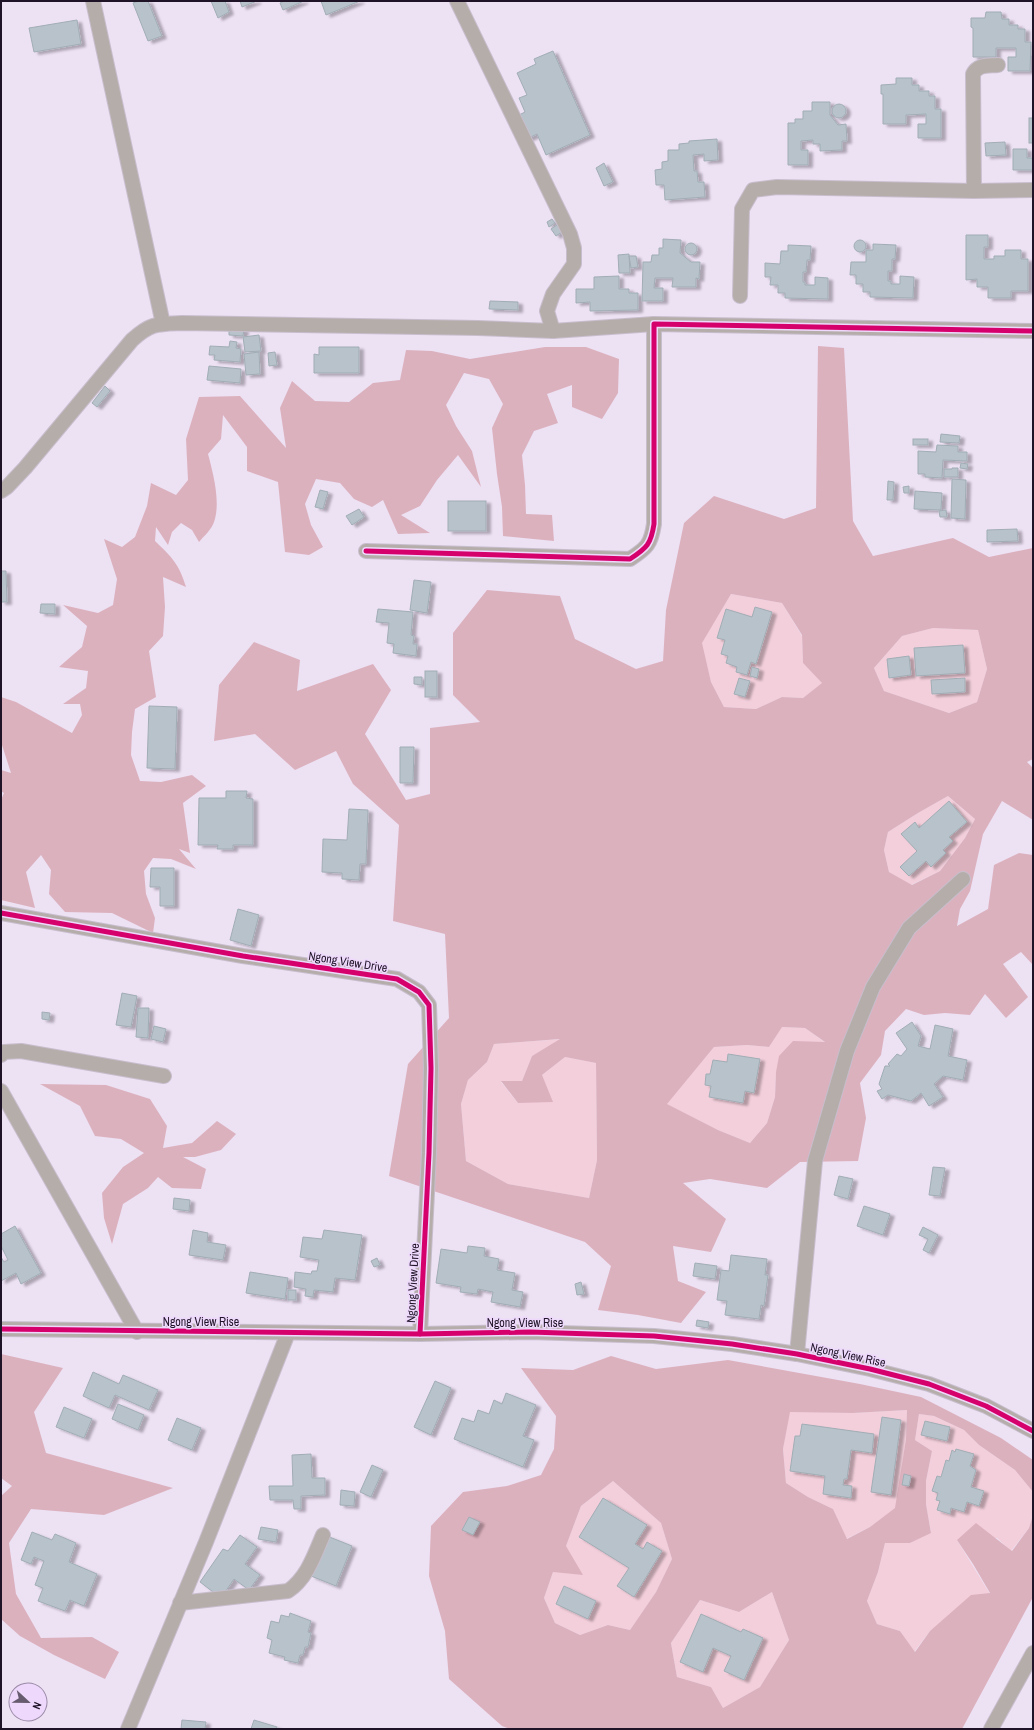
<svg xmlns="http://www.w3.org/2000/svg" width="1034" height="1730" font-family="'Archivo Narrow',sans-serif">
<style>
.green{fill:#f3cfdb}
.forest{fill:#dcb1be;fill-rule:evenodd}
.building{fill:#b7c2ca;stroke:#a1adb5;filter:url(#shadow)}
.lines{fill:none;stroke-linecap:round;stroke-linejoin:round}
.street-casing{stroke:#c7becd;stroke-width:16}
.street{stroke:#b5ada9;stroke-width:14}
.cycleway-casing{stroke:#eed9fc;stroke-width:8}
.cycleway{stroke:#d6006c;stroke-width:5}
.labels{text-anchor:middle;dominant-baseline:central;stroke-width:3;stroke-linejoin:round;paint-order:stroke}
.street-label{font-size:12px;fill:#1f1327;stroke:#eed9fc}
</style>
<defs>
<filter id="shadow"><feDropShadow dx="4.5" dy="2.5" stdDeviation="1" flood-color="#0004"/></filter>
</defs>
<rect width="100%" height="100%" fill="#ede1f4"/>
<g class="green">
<polygon points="731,594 782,603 802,636 803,663 823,683 803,698 782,697 756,709 724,707 711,682 701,643"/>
<polygon points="933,628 978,630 987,669 977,702 949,713 884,691 874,668 902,636"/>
<polygon points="948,796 975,819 965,838 940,871 911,885 889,872 884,850 888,832 918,813"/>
<polygon points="781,1027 805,1028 826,1043 776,1072 775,1097 767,1123 750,1143 718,1130 666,1104 714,1047 747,1045 769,1047"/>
<polygon points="562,1039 532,1056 522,1081 501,1082 518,1103 542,1075 565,1057 596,1063 597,1160 589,1198 508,1184 466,1161 461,1104 468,1080 487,1062 494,1044"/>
<polygon points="907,1410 906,1439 896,1508 870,1527 846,1539 833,1509 808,1497 786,1483 783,1449 789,1411 853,1413"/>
<polygon points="919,1414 934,1416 964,1430 979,1445 1015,1470 1033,1492 1033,1515 1029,1528 1011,1551 997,1538 957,1540 990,1594 930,1631 914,1652 900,1631 877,1624 867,1601 878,1572 885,1543 910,1543 931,1532 926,1504 926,1481 932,1451 915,1440"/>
<polygon points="613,1481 661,1523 672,1559 656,1592 630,1630 608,1625 580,1635 555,1623 544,1598 553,1572 566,1546 581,1506"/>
<polygon points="772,1592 789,1640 760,1687 723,1708 711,1687 677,1677 671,1643 700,1600 739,1612"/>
</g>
<g class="forest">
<path d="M818 346 844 348 853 521 873 556 953 538 989 557 1033 548V759L1027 762 1033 768V820L1002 801 983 834 970 891 960 909 957 926 988 909 994 865 1019 853 1033 855V965L1021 952 1003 964 1028 997 1006 1018 985 994 970 1015 945 1013 924 1015 906 1009 885 1031 881 1055 860 1083 866 1118 858 1161 800 1162 767 1188 710 1179 683 1183 726 1219 711 1252 673 1246 678 1281 706 1292 681 1323 638 1315 598 1310 611 1266 585 1242 389 1176 408 1064 449 1018 445 934 393 921 399 825 353 784 336 751 295 770 255 734 214 741 219 685 254 642 300 660 297 691 373 664 391 690 365 734 406 800 430 794V728L480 722 453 695V633L487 590 560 596 575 639 636 669 663 661 666 610 684 523 714 496 784 519 816 508ZM731 594 782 603 802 635 803 663 822 683 803 698 782 697 756 709 724 707 711 682 702 643ZM933 628 978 630 987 669 977 702 949 713 884 691 874 668 902 636ZM948 796 975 819 965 838 940 871 912 885 889 872 884 850 888 832 918 813ZM782 1027 805 1028 825 1042 793 1041 779 1056 776 1072 775 1097 767 1123 750 1143 718 1130 667 1104 714 1047 747 1045 769 1047ZM560 1039 532 1056 522 1081H501L518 1103 553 1102 542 1075 565 1057 596 1063 597 1160 589 1198 508 1184 466 1161 461 1104 468 1080 487 1062 494 1044Z"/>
<path d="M545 347H586L619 359 618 393 602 419 572 407V385L547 394 558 423 534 431 522 455 525 485 526 514 552 515 554 541 503 536 502 507 497 474 492 428 503 404 489 379 464 373 446 405 456 426 472 451 481 487 458 455 437 480 420 506 401 515 430 533 398 534 383 500 372 507 354 499 340 483 316 479 305 504 311 525 323 547 309 555 285 552 278 482 247 471V447L223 415 221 439 208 454C213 473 221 502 214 522 212 529 204 536 199 542L192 530 181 523 172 532 168 545 156 527 155 541C172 557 179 564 186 587L163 577 165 607 163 636 149 651 156 697 135 709 132 732 131 755 140 781 161 782 192 775 206 786 183 803 190 853 179 849 196 869 171 859 153 858 144 871 146 894 155 918 153 933 112 913 65 912 49 894 51 870 41 855 26 872 35 908 1 900V800L4 793 1 791V770L11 773 1 742V697L16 702 72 733 82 715 80 704H63L86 688 88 671 59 667 82 647 87 626 63 605 98 613 113 605 117 579 104 539 122 547 135 537 147 506 151 483 176 495 188 480 186 439 199 397 240 396 286 448 280 408 292 381 315 401 349 402 373 383 400 380 406 350 432 351 470 359Z"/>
<polygon points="40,1084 106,1085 150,1099 167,1126 163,1148 192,1143 217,1121 236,1134 221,1150 195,1157 183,1157 206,1169 201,1189 172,1188 158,1177 148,1188 123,1204 112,1244 104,1218 102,1193 123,1167 144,1153 121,1139 95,1136 80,1106"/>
<polygon points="1,1354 63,1368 34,1412 46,1453 173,1488 104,1515 31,1509 9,1543 16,1594 41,1638 92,1637 119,1652 105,1679 54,1655 20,1636 1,1619 1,1496 12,1486 1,1478"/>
<path d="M611 1356 656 1369 728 1360 860 1384 921 1397 1001 1438 1033 1460V1492L1015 1470 979 1445 964 1430 934 1416 919 1414 915 1440 932 1451 926 1481V1504L931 1533 910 1543H885L878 1572 867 1601 877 1624 900 1631 915 1652 930 1631 971 1595 990 1593 973 1564 957 1540 976 1523 1012 1551 1029 1528 1033 1515V1597L962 1729H510L502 1726 449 1679 445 1631 429 1576 431 1526 463 1492 507 1486 541 1475 554 1449 556 1416 521 1368 573 1370ZM907 1410 906 1439 895 1508 870 1527 847 1539 833 1509 808 1497 786 1483 783 1449 790 1412 853 1413ZM613 1481 661 1523 672 1559 656 1592 630 1630 608 1625 580 1635 555 1623 544 1598 553 1572 583 1575 566 1546 581 1506ZM772 1592 789 1640 760 1687 723 1708 711 1687 677 1677 671 1643 700 1600 739 1612Z"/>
</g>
<g class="building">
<polygon points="139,1 148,1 162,36 148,41 133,3"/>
<polygon points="211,1 225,1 229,12 218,18"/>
<polygon points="240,1 257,1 242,7"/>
<polygon points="284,1 304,1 283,10 280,3"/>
<polygon points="321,1 360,1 326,15"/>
<polygon points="986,12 1001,12 1002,19 1009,19 1009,25 1018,25 1018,29 1025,29 1025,42 1031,42 1030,71 1008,71 1008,57 1016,57 1016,48 996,48 996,57 973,57 973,28 971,27 971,18 985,18"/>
<polygon points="77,20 81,44 34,52 29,28"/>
<polygon points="553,51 590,135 546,155 537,134 525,140 515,117 525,112 519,98 527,95 517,73 536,64 534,59"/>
<polygon points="896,78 912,78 912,85 919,85 919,91 929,91 929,96 935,96 935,109 941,109 941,138 918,138 918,124 926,124 926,114 906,115 906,124 883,124 883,94 881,94 881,85 896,84"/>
<polygon points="812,102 830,102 830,115 838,125 846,124 847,141 842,141 842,150 820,151 820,144 813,144 813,140 801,141 801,150 808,150 808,165 788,165 788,123 795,123 795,119 803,119 803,111 812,111"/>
<circle cx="839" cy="111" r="7"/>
<rect x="1029" y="118" width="4" height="25"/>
<polygon points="717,139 718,160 704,161 704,154 693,155 694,171 697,171 698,182 704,182 705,197 665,200 664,185 656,185 655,170 662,169 662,162 668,161 668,150 679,150 679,144 689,143 689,141"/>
<polygon points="1005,142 1006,155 986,156 985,143"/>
<polygon points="1013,149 1027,149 1027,158 1033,158 1033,170 1013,170"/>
<polygon points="604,163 613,182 604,186 596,168"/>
<polygon points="552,219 555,223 549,227 547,222"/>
<polygon points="560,223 565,230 556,236 551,229"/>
<polygon points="966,235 988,235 988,247 984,247 984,259 994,259 994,256 1005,256 1005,250 1021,250 1021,259 1028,259 1028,291 1011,291 1011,298 988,298 988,287 977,287 977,279 966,280"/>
<polygon points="663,239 681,240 680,253 691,262 700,262 699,279 696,278 696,287 672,287 673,278 655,278 654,288 663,288 663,301 642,301 643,262 651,262 652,255 659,255 659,248 663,248"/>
<circle cx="860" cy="246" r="6"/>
<circle cx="691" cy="249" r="6"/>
<polygon points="873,244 896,245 895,259 892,259 892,271 888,271 888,281 891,281 891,284 900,284 900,276 914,277 913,298 870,297 870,292 863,292 863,284 856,284 856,275 850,275 851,262 866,262 866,250 873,250"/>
<polygon points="788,245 811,246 810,260 807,260 806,272 803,272 803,282 805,282 805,285 815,285 815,277 828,278 828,299 785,298 785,293 778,293 778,285 770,285 771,277 765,277 765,263 780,264 781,251 788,251"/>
<polygon points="629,254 630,273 619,273 618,255"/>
<polygon points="629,256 636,256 638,267 631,268"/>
<polygon points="619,276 619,289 629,289 629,293 638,293 638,310 590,311 590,302 576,303 576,289 594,289 594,277"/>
<polygon points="490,301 518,302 518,310 489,309"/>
<polygon points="229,328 244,329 243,336 229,335"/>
<polygon points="259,335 261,351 245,352 243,337"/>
<polygon points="230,341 237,342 236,348 241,349 240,362 214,360 215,355 209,355 210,346 229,347"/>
<polygon points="319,347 359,347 359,373 314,373 314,354 319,355"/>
<polygon points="259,352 260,374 246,375 244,354"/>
<polygon points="275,352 277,365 269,366 268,353"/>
<polygon points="209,366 241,369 240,383 207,380"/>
<polygon points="105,386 110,391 97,407 92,403"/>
<polygon points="941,434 960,436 959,443 940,442"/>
<rect x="913" y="439" width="15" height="6"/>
<polygon points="937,445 958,446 958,452 967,452 967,461 943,460 942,478 925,477 925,474 918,474 918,451 936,452"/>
<polygon points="961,463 968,464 967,469 960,468"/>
<polygon points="952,468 958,468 958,477 944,477 944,469 952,469"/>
<polygon points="952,479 966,480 965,519 951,518"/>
<polygon points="888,481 894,482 893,500 887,500"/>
<polygon points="909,486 909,493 904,493 903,487"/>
<polygon points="320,490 328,492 323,509 315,507"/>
<polygon points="915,491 942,493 941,510 914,509"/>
<rect x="448" y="501" width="38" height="30"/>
<polygon points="359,509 364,517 352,525 346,516"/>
<polygon points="946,510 947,517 940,517 939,511"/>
<polygon points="1017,529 1018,541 987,542 987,530"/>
<polygon points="1,571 6,571 7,602 1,602"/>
<polygon points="414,580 431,582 427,613 410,610"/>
<polygon points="41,604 55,604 55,614 40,613"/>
<polygon points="755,607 772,612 756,664 751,662 747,675 736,672 737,667 726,663 728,656 721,654 725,640 717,638 726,609 752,617"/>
<polygon points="378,609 413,612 411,635 414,636 413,644 417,644 416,656 393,653 394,644 387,643 389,623 376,622"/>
<polygon points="963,645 965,673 916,676 914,648"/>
<polygon points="909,656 911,675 889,678 887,659"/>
<polygon points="752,667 759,669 757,678 750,676"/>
<rect x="425" y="671" width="12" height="26"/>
<polygon points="414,677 422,677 422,685 414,684"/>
<polygon points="739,678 750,681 745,697 734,694"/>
<polygon points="965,678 965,692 932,694 931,680"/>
<polygon points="149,706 177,707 175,769 147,768"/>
<polygon points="400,747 414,747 413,783 400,783"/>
<polygon points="226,791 247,791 246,798 253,799 253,845 233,845 233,849 217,849 218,845 198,845 199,798 226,798"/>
<polygon points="949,801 967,822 949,837 953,841 943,850 946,853 931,867 926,861 909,876 900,867 917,851 901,834 915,822 919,828"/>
<polygon points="349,809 368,810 366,864 360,864 359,880 342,879 342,873 322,872 323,839 347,840"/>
<polygon points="151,868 174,868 174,906 160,906 160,887 150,887"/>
<polygon points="238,909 259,915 251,946 230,940"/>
<polygon points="122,993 137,996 131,1027 116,1025"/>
<polygon points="138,1008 149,1008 148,1038 136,1037"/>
<polygon points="42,1012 50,1013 49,1020 42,1019"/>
<polygon points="912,1022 921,1036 918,1046 930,1049 935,1025 953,1029 948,1056 967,1060 963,1080 943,1076 934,1084 943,1097 929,1106 921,1093 911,1101 888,1095 882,1099 877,1091 882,1089 879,1084 885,1066 890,1066 888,1064 897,1054 901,1056 907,1049 896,1033"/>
<polygon points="154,1026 166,1029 163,1042 151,1039"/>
<polygon points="728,1054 760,1059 754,1093 745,1091 743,1103 709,1097 711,1086 705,1085 706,1074 710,1074 713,1060 727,1062"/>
<polygon points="933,1167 945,1168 940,1196 929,1195"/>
<polygon points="839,1176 853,1179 848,1199 834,1195"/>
<polygon points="174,1198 190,1200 189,1211 173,1209"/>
<polygon points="864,1206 890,1214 883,1235 857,1226"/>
<polygon points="15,1226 41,1273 21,1284 16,1273 1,1281 1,1257 4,1262 8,1260 1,1246 1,1234"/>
<polygon points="923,1227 938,1235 929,1253 923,1250 928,1239 919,1235"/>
<polygon points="193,1230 208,1233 207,1242 226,1245 223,1260 189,1255"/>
<polygon points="324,1230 362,1235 355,1280 335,1278 333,1292 314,1290 313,1297 305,1296 306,1289 294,1287 295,1272 311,1274 312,1271 317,1271 319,1260 300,1257 303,1237 322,1239"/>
<polygon points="468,1246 485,1248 484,1256 499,1259 497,1270 515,1273 512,1290 523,1292 520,1307 491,1302 493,1292 478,1289 477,1294 460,1292 461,1287 436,1283 441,1249 467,1253"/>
<polygon points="731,1255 767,1259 765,1275 768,1275 764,1306 761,1305 759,1319 725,1315 727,1301 717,1300 721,1270 729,1271"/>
<polygon points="377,1258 380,1265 374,1267 371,1261"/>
<polygon points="695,1263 717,1266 715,1279 693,1276"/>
<polygon points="250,1272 288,1278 285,1299 246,1293"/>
<polygon points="581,1282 584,1294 577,1295 575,1284"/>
<rect x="288" y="1290" width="8" height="10"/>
<polygon points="697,1320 709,1322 708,1328 696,1326"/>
<polygon points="93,1372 119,1384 123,1375 158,1390 149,1410 115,1395 109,1408 83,1396"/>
<polygon points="435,1381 451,1388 431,1435 414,1427"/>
<polygon points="506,1393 536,1405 523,1436 534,1440 523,1467 454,1439 462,1418 474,1422 478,1410 489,1414 494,1400 502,1404"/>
<polygon points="118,1404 144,1415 138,1430 112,1419"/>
<polygon points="64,1407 92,1419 84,1438 56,1427"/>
<polygon points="882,1417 901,1420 891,1495 871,1492"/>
<polygon points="177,1418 201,1428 192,1450 168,1440"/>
<polygon points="925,1421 950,1427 947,1441 921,1435"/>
<polygon points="802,1424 874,1434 872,1453 851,1450 847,1479 844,1479 843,1485 852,1486 851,1498 823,1494 825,1476 790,1471 795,1436 800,1436"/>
<polygon points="956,1449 974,1454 970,1466 976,1470 971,1487 984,1491 979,1506 967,1502 964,1512 951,1508 950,1514 937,1510 940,1501 936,1500 938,1493 932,1491 937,1476 941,1477 946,1460 949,1461 952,1450 955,1452"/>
<polygon points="311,1454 312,1478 325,1478 325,1495 301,1496 301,1509 294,1509 293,1500 270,1500 269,1486 293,1486 292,1455"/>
<polygon points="372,1465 383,1470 371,1497 360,1492"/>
<polygon points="904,1474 911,1476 909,1486 902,1485"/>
<polygon points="341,1490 355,1492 354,1506 340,1505"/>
<polygon points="603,1498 647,1525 635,1544 643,1549 647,1542 662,1551 634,1597 617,1586 629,1568 579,1537"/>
<polygon points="469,1517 480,1522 473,1535 462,1530"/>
<polygon points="261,1527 278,1530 276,1542 258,1539"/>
<polygon points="32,1532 52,1540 55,1534 76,1543 69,1562 97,1574 84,1606 70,1600 65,1611 38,1601 43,1588 35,1585 44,1561 34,1557 31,1564 21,1560"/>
<polygon points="240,1535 257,1547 245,1564 260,1575 249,1590 234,1579 221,1598 200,1582 223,1549 228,1551"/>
<polygon points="327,1536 352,1546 336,1586 311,1576"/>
<polygon points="564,1586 596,1601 588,1619 556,1604"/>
<polygon points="290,1613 311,1621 308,1632 311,1633 308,1647 305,1647 303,1655 300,1655 298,1663 284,1660 285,1657 269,1653 272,1640 267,1638 271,1621 279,1623 281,1615 289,1617"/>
<polygon points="701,1614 741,1632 743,1629 763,1638 744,1680 724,1671 731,1656 713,1648 703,1672 680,1662"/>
<polygon points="182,1720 206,1722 205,1729 181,1729"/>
<polygon points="254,1720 277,1727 276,1729 251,1729"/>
</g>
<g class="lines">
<defs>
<g id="street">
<polyline points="93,1 163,324"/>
<polyline points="457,1 570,234 574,248 574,264 553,294 547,311 553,331"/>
<path d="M974 191 973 74C978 64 988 66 998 65"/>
<polyline points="740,296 742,209 753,190 777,187 974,191 1033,190"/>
<path d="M1 491 7 487 25 468 132 340C151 323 157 324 182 323L478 328 553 331 654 324"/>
<path d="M366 551 630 559C647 548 651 544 654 524V324L1033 331"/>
<polyline points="1,913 243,956 397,979 419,992 429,1005 431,1068 429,1153 420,1334"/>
<polyline points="1,1055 4,1052 21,1051 164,1076"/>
<polyline points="1,1091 137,1332"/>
<polyline points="1,1329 420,1334 530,1332 654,1336 732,1344 797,1354 870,1369 929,1384 986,1406 1033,1431"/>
<polyline points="797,1354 815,1161 847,1051 873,987 909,928 963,879"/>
<path d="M180 1603 288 1591C307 1578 314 1556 323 1535"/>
<polyline points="128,1729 206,1542 288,1333"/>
<polyline points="991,1729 1033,1653"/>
</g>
</defs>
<use href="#street" class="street-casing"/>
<use href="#street" class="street"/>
<defs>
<g id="cycleway">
<path d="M366 551 630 559C647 548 651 544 654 524V324L1033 331"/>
<polyline points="1,913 243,956 397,979 419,992 429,1005 431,1068 429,1153 420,1334"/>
<polyline points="1,1329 420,1334 530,1332 654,1336 732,1344 797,1354 870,1369 929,1384 986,1406 1033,1431"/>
</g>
</defs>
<use href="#cycleway" class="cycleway-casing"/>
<use href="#cycleway" class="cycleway"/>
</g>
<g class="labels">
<g class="street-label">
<text transform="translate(348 962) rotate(9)">Ngong View Drive</text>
<text transform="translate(413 1283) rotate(-87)">Ngong View Drive</text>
<text x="201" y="1322">Ngong View Rise</text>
<text x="525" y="1323">Ngong View Rise</text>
<text transform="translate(848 1355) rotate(12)">Ngong View Rise</text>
</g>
</g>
<rect width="1034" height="1730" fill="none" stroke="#1f1327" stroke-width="4"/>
<g transform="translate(28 1702) rotate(112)"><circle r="19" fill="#eed9fc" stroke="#9b8aa7"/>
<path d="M0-3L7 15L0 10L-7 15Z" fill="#675b6f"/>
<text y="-6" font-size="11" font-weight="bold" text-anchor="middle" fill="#1f1327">N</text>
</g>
</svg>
